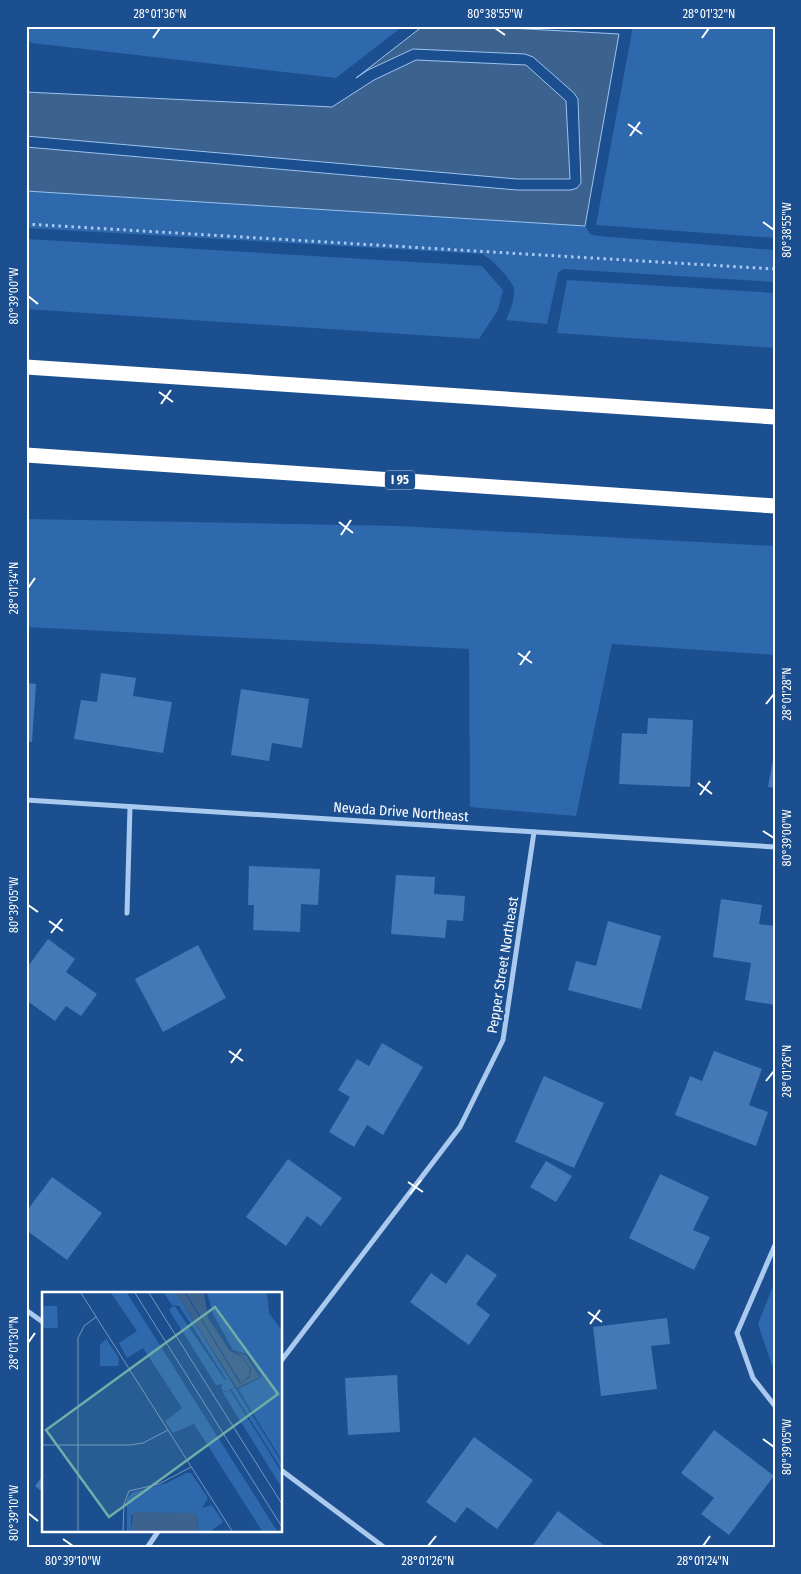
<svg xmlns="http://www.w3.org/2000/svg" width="801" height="1574" font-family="'Fira Sans Condensed',sans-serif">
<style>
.green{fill:#2e69ad}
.water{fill:#3c6290;stroke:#9cc4f0}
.building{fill:#4478b7}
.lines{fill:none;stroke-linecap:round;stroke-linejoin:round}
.path{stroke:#a9c9ee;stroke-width:3;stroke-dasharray:2.5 4;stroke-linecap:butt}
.minor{stroke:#a9c9ee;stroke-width:5}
.motorway{stroke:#fff;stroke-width:15}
.ticks{fill:none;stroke:#fff;stroke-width:2}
.labels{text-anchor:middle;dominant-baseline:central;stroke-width:4.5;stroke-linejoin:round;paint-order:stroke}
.shield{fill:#1b4f8f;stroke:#bbcadd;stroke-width:1}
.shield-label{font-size:12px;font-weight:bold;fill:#fff}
.street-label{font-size:14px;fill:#fff;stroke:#1b4f8f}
.inset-road{fill:none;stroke:#7695bc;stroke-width:1}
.view{fill:#6fada8;fill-opacity:0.15;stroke:#6fada8;stroke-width:2.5}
.inset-edge{fill:none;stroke:#fff;stroke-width:2.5}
.neatline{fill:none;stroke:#fff;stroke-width:2}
.ticks-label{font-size:12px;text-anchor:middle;fill:#fff}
</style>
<rect width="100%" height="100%" fill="#1b4f8f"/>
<g class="green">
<polygon points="26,26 403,26 336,78 32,43 26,39"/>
<polygon points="633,26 775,26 775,238 596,225"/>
<path d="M26 191 585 226 590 234 598 236 775 250V282L563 269 558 273 547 324 506 320C510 312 515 298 514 289 512 280 491 258 482 254L26 228Z"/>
<polygon points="26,239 482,266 503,290 498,310 479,339 26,309"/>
<polygon points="567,280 775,293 775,348 557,333"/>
<polygon points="26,519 399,526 775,546 775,655 612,644 576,816 470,807 469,649 26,627"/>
<polygon points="775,1281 775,1374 758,1324"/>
</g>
<g class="water">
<polygon points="423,26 473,26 619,34 585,226 26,191 26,147 517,190 571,190 577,188 581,183 578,99 574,93 533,57 525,54 413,49 368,70 356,78"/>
<polygon points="416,60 526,65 566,101 570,179 517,179 26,136 26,92 332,107 374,80"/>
</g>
<g class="building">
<polygon points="101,673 136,678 133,696 172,702 163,753 74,739 81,700 97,702"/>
<polygon points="26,683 36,684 32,742 26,741"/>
<polygon points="241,689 309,699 302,748 272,743 269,761 231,755"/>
<polygon points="648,718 693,720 690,787 619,784 622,733 647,734"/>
<polygon points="774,754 775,754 775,788 768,787"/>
<polygon points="249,866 320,869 318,905 301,904 300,932 253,930 254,905 248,905"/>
<polygon points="396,875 435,877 434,894 465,896 463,921 447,920 445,938 391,934"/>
<polygon points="721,899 762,905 759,924 775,926 775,1005 745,1000 751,963 713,957"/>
<polygon points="608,921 661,936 641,1009 568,990 576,961 596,966"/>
<polygon points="48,939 75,959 66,972 97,994 81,1016 66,1006 55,1021 26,1000 26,969"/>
<polygon points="198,945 226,998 163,1032 135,979"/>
<polygon points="382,1043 423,1067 383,1135 367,1125 354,1147 329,1132 350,1097 338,1090 357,1059 369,1066"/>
<polygon points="714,1051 762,1069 749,1105 768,1112 756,1146 675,1115 690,1076 702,1081"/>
<polygon points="544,1076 604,1103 574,1168 515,1142"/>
<polygon points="288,1159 342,1198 321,1226 307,1216 286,1246 246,1217"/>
<polygon points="546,1161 572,1176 556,1202 530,1187"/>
<polygon points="660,1174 709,1197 693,1230 710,1237 694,1270 629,1238"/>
<polygon points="52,1177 102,1213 67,1260 26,1230 26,1212"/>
<polygon points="467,1254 497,1275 476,1304 490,1315 469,1345 410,1302 431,1273 446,1284"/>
<polygon points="667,1318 670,1344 651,1346 657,1389 601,1396 593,1327"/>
<polygon points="397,1375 400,1432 348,1435 345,1378"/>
<polygon points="714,1430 774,1476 729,1535 701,1514 714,1498 681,1473"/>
<polygon points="474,1437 533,1480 497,1529 467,1507 455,1523 426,1502"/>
<polygon points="44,1474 44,1493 35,1486"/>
<polygon points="558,1511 608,1548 531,1548"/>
</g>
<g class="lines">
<polyline class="path" points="26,224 775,269"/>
<g class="minor">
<polyline points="26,800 775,847"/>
<polyline points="127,913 130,807"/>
<polyline points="775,1245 737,1333 753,1378 775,1406"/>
<polyline points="26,1310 44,1323"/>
<polyline points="281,1361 460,1127 503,1040 534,832"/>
<polyline points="281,1470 385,1548"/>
<polyline points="147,1548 159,1530"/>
</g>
<g class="motorway">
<polyline points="26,367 775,417"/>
<polyline points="26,455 775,506"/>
</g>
</g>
<path class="ticks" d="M495 28 505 35M153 38 160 28M702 38 709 28M628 124 642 134M630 136 640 122M763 222 774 230M28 296 38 304M159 392 173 402M161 404 171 390M339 522 353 533M341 535 351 520M28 588 35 578M518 653 532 663M520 665 530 651M766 704 774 694M698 783 712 794M700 795 710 781M763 831 774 838M28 905 38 912M49 921 63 931M51 933 62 919M229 1051 243 1061M231 1063 241 1049M766 1081 774 1071M408 1182 423 1192M410 1194 421 1180M588 1312 602 1322M590 1324 600 1310M28 1343 35 1333M763 1439 774 1447M28 1513 38 1521M63 1539 73 1546M428 1546 436 1536M703 1546 710 1536"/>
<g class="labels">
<rect class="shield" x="385" y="470.5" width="30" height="19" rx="4"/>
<g class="shield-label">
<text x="400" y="480">I 95</text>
</g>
<g class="street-label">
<text transform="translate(401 812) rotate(4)">Nevada Drive Northeast</text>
<text transform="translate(503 965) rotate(-81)">Pepper Street Northeast</text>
</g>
</g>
<g transform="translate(42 1292)">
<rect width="240" height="240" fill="#1b4f8f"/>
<path d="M69 1H85L235 239H220L152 132 131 141 123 129 140 116 101 56 85 66 77 51 95 39ZM122 1H134L240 171V178L189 97 181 100 179 95 184 87 137 14 130 13ZM165 1H225L227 21 240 39V169L196 97 220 85 205 62 191 58 171 22ZM132 13 183 88 182 92 174 93 127 18ZM0 14H15L16 36H0ZM64 47 77 66 76 74H58V53ZM188 98 240 181V196L181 101ZM144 181H149L166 206 160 216 170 213 181 230 169 239H155L156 223H89V239H85V207L90 201 125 191Z" fill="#2e69ad"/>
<path d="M134 1H143L198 92 208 85 209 77 200 64 193 60 204 63 218 85 195 96ZM144 1H162L166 26 188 59 200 65 208 77 207 84 199 91ZM91 220 152 221 156 223 155 239H89Z" fill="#3c6290"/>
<path class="inset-road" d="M39 1 190 239M93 1 240 235M107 1 240 212M0 153H88L101 151 126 138M36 239V46L42 34 54 25M81 239 82 212 87 199 117 192 149 175"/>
<path class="view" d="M173 15 236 102 67 225 4 138Z"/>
<rect width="240" height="240" class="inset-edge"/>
</g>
<rect width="801" height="1574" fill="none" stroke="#1b4f8f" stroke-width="55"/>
<rect x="28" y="28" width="746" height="1518" class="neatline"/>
<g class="ticks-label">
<text x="160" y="18">28°01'36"N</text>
<text x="495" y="18">80°38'55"W</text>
<text x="709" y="18">28°01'32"N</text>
<text transform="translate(787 230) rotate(-90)" y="4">80°38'55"W</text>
<text transform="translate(14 296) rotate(-90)" y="4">80°39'00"W</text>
<text transform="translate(14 588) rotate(-90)" y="4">28°01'34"N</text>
<text transform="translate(787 694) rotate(-90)" y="4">28°01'28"N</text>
<text transform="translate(787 838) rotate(-90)" y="4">80°39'00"W</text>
<text transform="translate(14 905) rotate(-90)" y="4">80°39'05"W</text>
<text transform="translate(787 1071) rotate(-90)" y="4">28°01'26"N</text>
<text transform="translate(14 1343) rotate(-90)" y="4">28°01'30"N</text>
<text transform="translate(787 1447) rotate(-90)" y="4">80°39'05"W</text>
<text transform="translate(14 1513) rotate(-90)" y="4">80°39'10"W</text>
<text x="73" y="1565">80°39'10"W</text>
<text x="428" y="1565">28°01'26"N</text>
<text x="703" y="1565">28°01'24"N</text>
</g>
</svg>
